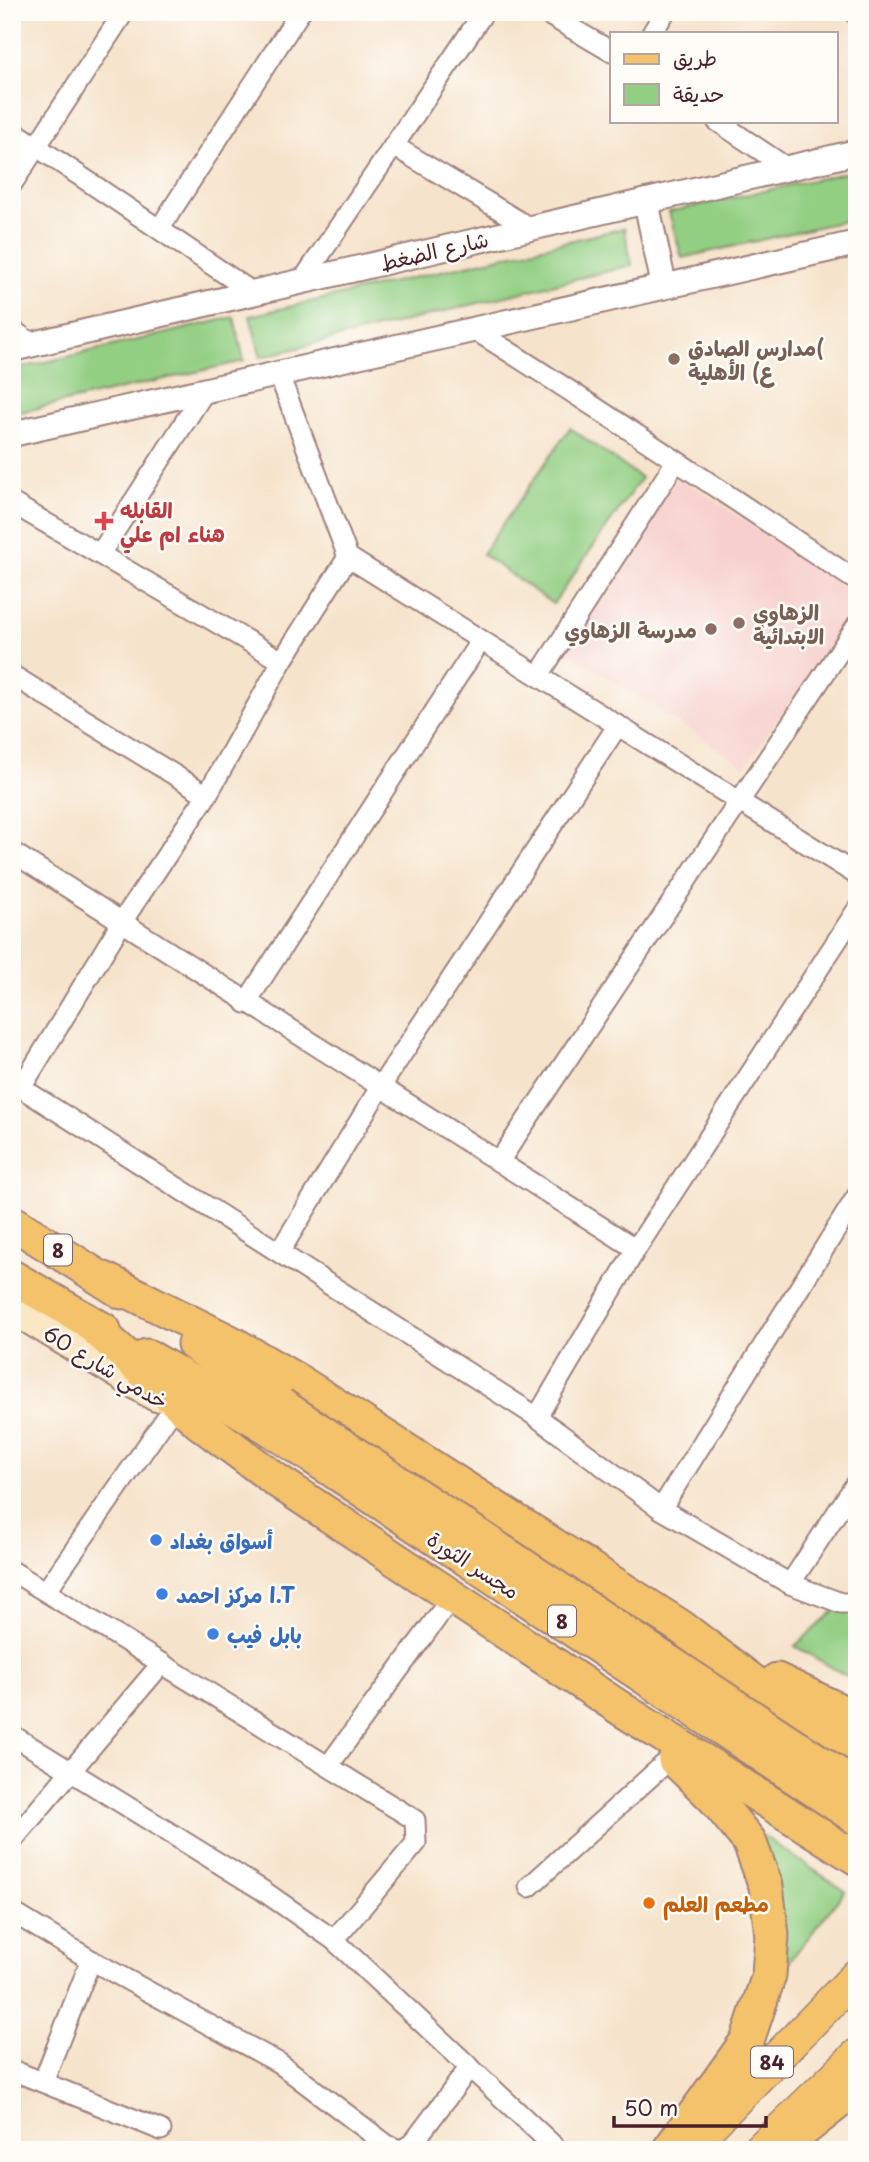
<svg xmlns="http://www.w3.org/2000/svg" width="869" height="2162" font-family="'Playpen Sans','Playpen Sans Arabic',sans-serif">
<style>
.built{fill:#f7d0cd}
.green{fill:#93cf83;stroke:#6e7757;stroke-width:2}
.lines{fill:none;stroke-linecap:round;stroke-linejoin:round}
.minor-casing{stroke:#a0817b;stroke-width:23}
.tertiary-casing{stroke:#a0817b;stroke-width:28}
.secondary-casing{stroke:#a0817b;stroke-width:32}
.primary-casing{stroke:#a0817b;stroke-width:35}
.trunk-casing{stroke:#a0817b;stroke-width:37}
.minor{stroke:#fff;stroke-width:19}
.tertiary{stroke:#fff;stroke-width:24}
.secondary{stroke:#fae7c3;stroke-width:28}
.primary{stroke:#f3c26a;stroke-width:32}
.trunk{stroke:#f3c26a;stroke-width:33}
.trunk-bridge-casing{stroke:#a0817b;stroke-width:37;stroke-linecap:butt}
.trunk-bridge{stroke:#f3c26a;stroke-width:33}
.education-dot{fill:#8d6e63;stroke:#fdfcf7;stroke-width:2.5}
.health-dot{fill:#e0444e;stroke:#fdfcf7;stroke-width:2.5}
.shop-dot{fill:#3f7fe0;stroke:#fdfcf7;stroke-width:2.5}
.food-dot{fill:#e8710a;stroke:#fdfcf7;stroke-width:2.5}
.labels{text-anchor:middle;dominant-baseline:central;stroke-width:5;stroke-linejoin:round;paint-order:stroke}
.shield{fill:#fdfcf7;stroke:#806168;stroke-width:2}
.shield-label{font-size:19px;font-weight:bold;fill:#4a1f2b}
.street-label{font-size:21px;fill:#4a1f2b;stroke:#fdfcf7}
.education-label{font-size:21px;font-weight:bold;fill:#785e54;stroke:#fdfcf7;text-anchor:start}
.health-label{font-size:21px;font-weight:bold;fill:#be3a42;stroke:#fdfcf7;text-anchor:start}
.shop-label{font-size:21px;font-weight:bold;fill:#366cbe;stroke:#fdfcf7;text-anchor:start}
.food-label{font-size:21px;font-weight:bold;fill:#c56008;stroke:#fdfcf7;text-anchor:start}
</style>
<rect width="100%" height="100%" fill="#fdfcf7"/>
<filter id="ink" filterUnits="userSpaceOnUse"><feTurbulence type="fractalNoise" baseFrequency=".0143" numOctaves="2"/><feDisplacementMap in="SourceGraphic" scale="14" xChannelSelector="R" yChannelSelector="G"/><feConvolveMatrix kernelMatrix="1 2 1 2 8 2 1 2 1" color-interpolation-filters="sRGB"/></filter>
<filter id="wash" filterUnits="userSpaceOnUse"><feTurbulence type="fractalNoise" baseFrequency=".00686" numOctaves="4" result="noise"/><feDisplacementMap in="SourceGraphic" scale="28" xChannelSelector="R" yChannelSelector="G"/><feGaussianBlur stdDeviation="1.57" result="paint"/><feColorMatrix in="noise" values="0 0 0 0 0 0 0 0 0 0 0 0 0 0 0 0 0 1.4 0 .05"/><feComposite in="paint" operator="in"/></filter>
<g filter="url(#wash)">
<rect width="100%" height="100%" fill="#f6e3cb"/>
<polygon class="built" points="677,475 857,597 857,607 745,766 566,651"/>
<g class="green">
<polygon points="857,170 857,218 682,258 669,212"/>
<polygon points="624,228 632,265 261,357 250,316"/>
<polygon points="234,317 244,361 12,414 12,370"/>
<polygon points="570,428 641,478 553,604 482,554"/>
<polygon points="838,1607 857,1607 857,1682 795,1646"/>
<polygon points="759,1833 845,1891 780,1973"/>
</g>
</g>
<g filter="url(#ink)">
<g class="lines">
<defs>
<g id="minor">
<polyline points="544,12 612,52"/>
<polyline points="853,12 857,15"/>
<polyline points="652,33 665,12"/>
<polyline points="717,121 787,168"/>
<polyline points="12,130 252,292"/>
<polyline points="394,146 530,228"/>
<polyline points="12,184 124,12"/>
<polyline points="160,228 300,12"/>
<polyline points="303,280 484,12"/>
<path d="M473 329C603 410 729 497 857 581"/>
<polyline points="12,330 33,344"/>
<polyline points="278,372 348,557 857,875"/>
<polyline points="12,503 282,661"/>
<polyline points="100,554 206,389"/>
<polyline points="12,675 207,795"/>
<polyline points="539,675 675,463"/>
<polyline points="12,852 636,1249"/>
<polyline points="246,1003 481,640"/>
<polyline points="12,1082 537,1417 661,1509 790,1584 841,1603 857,1603"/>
<polyline points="21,1088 123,920 207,795 282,661 348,557"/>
<polyline points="500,1160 857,625"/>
<polyline points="280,1251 381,1086 618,725"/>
<polyline points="537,1417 636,1249 857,910"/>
<polyline points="661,1509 857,1196"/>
<polyline points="12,1571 415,1820 416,1843 334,1940"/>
<polyline points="790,1584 857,1482"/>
<polyline points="46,1591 174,1407"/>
<polyline points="12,1735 262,1890 334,1940 558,2150"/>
<polyline points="329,1765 452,1597"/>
<polyline points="12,1841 162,1663"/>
<polyline points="529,1887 672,1757"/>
<polyline points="12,1912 91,1960 279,2063 387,2145 400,2150"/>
<polyline points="12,2070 161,2130"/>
<polyline points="43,2082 91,1960"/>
<polyline points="402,2150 413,2143 470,2067"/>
</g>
<g id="tertiary">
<polyline points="646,201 664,286"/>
<polyline points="12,349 857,152"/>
<polyline points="12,434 857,243"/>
</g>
<polyline id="secondary" points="12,1309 156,1397"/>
<g id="primary">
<polyline points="687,2150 857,1975"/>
<polyline points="759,2150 857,2055"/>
</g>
<g id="trunk">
<polyline points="12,1222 122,1292"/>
<polyline points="12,1277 104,1330"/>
<polyline points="104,1279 232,1343 301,1383 681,1627 798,1716 857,1751"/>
<polyline points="85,1319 200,1423 276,1480 623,1710 857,1858"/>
<polyline points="194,1344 281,1405"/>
<polyline points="147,1356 266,1426"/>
<polyline points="777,1680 857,1719"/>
<polyline points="669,2150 747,2041 769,1975 772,1935 766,1886 749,1841 714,1798 675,1760"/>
<polyline points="778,2150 857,2087"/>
</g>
</defs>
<use href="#minor" class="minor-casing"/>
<use href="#tertiary" class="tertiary-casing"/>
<use href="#secondary" class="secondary-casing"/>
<use href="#primary" class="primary-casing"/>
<use href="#trunk" class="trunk-casing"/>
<use href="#minor" class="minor"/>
<use href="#tertiary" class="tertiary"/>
<use href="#secondary" class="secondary"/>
<use href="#primary" class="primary"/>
<use href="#trunk" class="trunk"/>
<defs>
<g id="trunk-bridge">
<polyline points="281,1405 857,1787"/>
<polyline points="266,1426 857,1818"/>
</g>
</defs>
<use href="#trunk-bridge" class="trunk-bridge-casing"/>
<use href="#trunk-bridge" class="trunk-bridge"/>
</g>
</g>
<g class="education-dot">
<circle cx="674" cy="359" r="7"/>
<circle cx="739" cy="623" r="7"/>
<circle cx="711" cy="629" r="7"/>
</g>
<path class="health-dot" d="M100.5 510.5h7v7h7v7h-7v7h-7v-7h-7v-7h7z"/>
<g class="shop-dot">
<circle cx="156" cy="1540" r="7"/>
<circle cx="162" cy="1594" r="7"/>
<circle cx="213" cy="1634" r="7"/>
</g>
<circle class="food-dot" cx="649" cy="1903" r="7"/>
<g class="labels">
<g class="shield">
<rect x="44" y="1234.5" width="28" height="31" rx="5"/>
<rect x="548" y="1605.5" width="28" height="31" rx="5"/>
<rect x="751" y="2046.5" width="42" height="31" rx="5"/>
</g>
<g class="shield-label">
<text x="58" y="1250">8</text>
<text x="562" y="1621">8</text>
<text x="772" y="2062">84</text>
</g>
<g class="street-label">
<text transform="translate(434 250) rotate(-13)">شارع الضغط</text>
<text transform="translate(106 1366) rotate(31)">خدمي شارع 60</text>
<text transform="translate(474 1564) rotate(33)">مجسر الثورة</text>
</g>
<g class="education-label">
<text x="688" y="347">مدارس الصادق(<tspan x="688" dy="24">ع) الأهلية</tspan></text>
<text x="753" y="611">الزهاوي<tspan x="753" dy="24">الابتدائية</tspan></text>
<text x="697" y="629" text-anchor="end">مدرسة الزهاوي</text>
</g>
<g class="health-label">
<text x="120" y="509">القابله<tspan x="120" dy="24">هناء ام علي</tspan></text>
</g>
<g class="shop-label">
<text x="170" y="1540">أسواق بغداد</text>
<text x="176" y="1594">مركز احمد I.T</text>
<text x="227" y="1634">بابل فيب</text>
</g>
<g class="food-label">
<text x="663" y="1903">مطعم العلم</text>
</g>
</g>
<rect width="869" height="2162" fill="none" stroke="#fdfcf7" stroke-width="42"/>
<rect x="610" y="32" width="228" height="91" fill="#fdfcf7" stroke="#b5a4a5" stroke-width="2"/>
<rect x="624" y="54" width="35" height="10" fill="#f3c26a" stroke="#b5a4a5" stroke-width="2"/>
<text x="673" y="66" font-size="21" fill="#4a1f2b">طريق</text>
<rect x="624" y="84" width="35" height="21" fill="#93cf83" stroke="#b5a4a5" stroke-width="2"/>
<text x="673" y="102" font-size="21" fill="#4a1f2b">حديقة</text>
<path d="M614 2116v10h152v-10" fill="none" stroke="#4a1f2b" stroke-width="3.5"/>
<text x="624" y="2116" font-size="21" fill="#4a1f2b" stroke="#fdfcf7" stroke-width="5" paint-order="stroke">50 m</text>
</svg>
